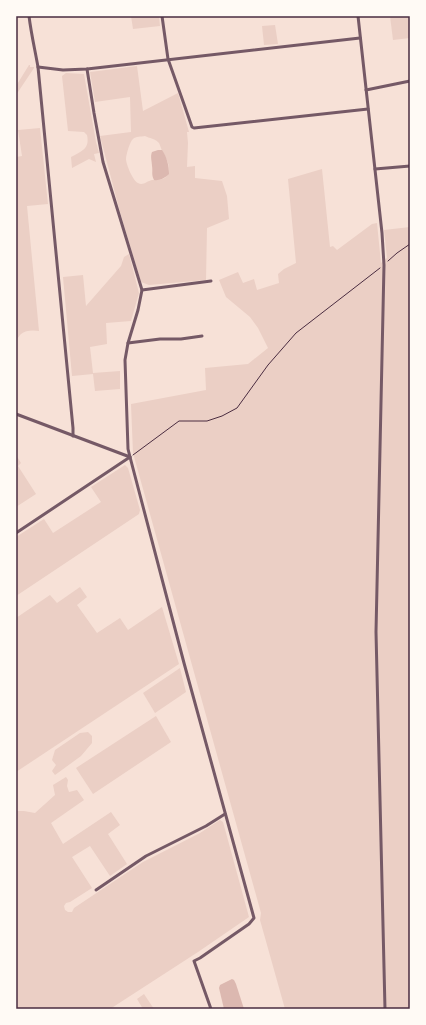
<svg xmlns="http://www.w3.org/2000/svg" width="426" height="1025" font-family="'IBM Plex Serif',serif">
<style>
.green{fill:#ebcfc5;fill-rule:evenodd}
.water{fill:#dcb8b0}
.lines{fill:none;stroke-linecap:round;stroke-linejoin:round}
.path{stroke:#4a2c40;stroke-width:1}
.minor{stroke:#755966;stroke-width:3}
.neatline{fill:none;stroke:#4a2c40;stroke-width:1.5}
</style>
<rect width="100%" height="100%" fill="#f7e1d7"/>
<g class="green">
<polygon points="131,16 159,16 160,26 133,29"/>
<polygon points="390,16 410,16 410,38 393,40"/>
<polygon points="275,25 278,44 264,45 262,26"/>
<polygon points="29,65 30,65 30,67 34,67 34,68 16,95 16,86"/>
<path d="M137 66 143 111 178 93 189 132H187L188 143 187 167 195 166V178L222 181 227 196 229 219 207 228 206 280 149 285 141 282 120 212 100 136 131 132 130 97 95 102 90 72ZM145 136C149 138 156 139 159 143 160 145 161 148 162 151 169 161 175 178 158 180 156 180 154 180 152 180 147 181 143 186 138 183 133 181 126 164 126 159 126 155 130 141 133 139 136 136 141 137 145 136Z"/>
<path d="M66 73 84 74 96 142 99 153 94 154 96 162 89 159 72 168 71 157C82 151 90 149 87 135L84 132 68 131 62 76Z"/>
<path d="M40 128 48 204 27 206 39 331C34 330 25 330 21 334 19 336 18 338 16 340V157L22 156 18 130Z"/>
<polygon points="322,169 330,247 333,246 337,250 372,224 377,223 381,263 387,258 384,230 410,227 410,1009 285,1009 260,920 261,913 133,453 131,404 206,390 205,368 248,364 268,348 258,328 250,317 226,297 219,280 238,272 243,283 254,279 257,290 279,283 278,274 284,269 296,263 288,179"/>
<polygon points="129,254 139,293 131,321 106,323 107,344 90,347 93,373 120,371 120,389 95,391 93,374 72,376 63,277 83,275 86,306 121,266 124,257"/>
<polygon points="16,455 21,463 18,466 36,494 16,507"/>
<polygon points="125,465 128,468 140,510 139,514 16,596 16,537 44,519 53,533 101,502 91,487"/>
<polygon points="80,587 87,597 77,605 97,633 120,618 128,630 162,607 179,664 16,772 16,618 50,595 57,603"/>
<polygon points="180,668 186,692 155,713 143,693"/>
<polygon points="156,716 171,742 93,794 76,768"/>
<polygon points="88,732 92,736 92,743 81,756 55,775 52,771 56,765 52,760 55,750 80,733"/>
<polygon points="66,777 68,780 67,786 69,792 77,790 84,800 51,823 63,844 111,812 120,825 108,834 127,864 110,876 90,846 72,857 92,888 70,902 66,903 64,906 65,910 68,912 72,912 74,908 143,862 200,833 220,820 223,822 249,917 198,952 110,1009 16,1009 16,811 24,811 35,813 55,795 53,785"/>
<polygon points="144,994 154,1009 143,1009 137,999"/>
</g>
<g class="water">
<path d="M158 150H162C167 157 169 166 169 174 165 178 159 181 154 180 151 174 153 172 152 166 152 161 150 157 152 152Z"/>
<polygon points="232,979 234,980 236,984 244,1009 224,1009 219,988 220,985"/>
</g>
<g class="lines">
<g class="path">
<polyline points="388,261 397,253 410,244"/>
<polyline points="133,455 179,421 207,421 222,416 237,408 268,365 296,333 380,268"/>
</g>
<g class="minor">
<path d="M29 16C31 33 35 50 38 67L73 428V436"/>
<polyline points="162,16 168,59 185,107 192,127 194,128 368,109"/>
<polyline points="358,16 382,233 384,265 376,632 385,1009"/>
<polyline points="38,67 63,70 87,69 360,38"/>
<polyline points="87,69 94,113 103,162 142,290 138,310 128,343 125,360 128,449 130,457 184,663 254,918 249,924 200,958 194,961 211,1009"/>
<polyline points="366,90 410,81"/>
<polyline points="375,169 410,166"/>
<polyline points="142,290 211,281"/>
<polyline points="128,343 160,339 181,339 202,336"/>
<polyline points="16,414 130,457"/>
<polyline points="16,533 130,457"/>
<polyline points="96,890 146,856 206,826 225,814"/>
</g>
</g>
<rect width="426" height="1025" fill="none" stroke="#fffaf5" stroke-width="34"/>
<rect x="17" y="17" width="392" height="991" class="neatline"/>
</svg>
